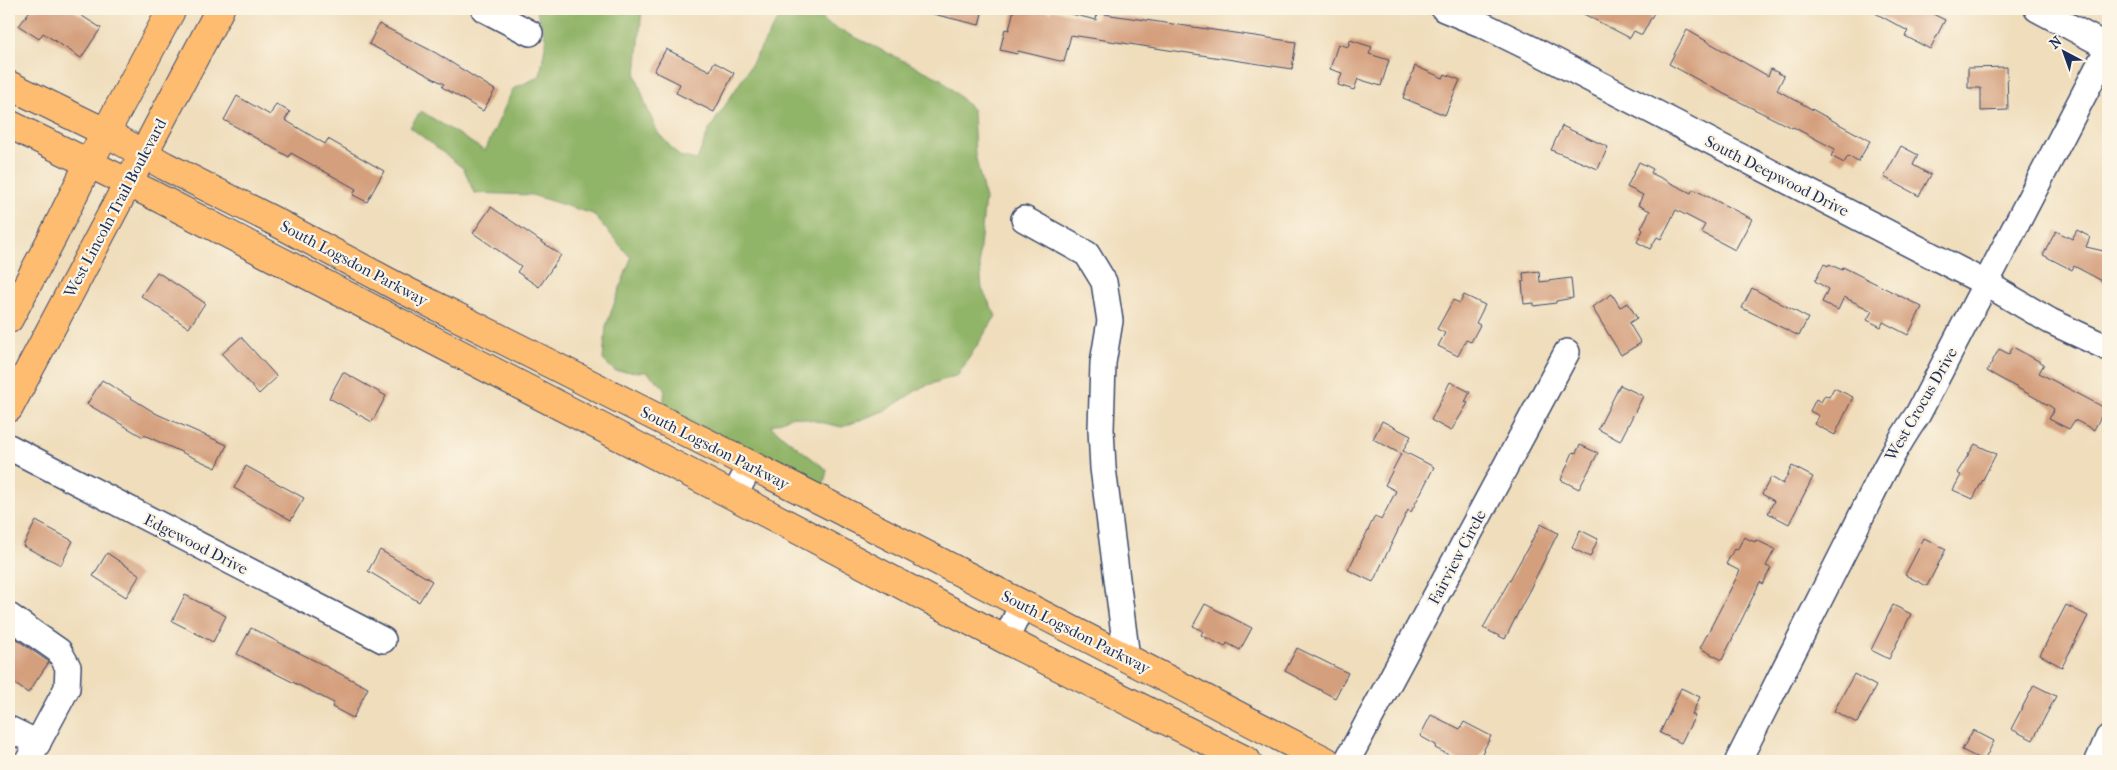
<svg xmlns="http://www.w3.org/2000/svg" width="2117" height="770" font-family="'IM FELL French Canon',serif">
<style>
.forest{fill:#90b468;stroke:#567263}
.building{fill:#d49f7d}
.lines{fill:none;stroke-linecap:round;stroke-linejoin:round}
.minor-casing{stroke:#3b496c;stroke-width:28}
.major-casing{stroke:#3b496c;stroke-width:30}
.minor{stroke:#fff;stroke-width:25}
.major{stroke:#febc70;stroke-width:28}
.labels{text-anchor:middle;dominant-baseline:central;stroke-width:4.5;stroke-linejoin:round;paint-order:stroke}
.street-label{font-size:16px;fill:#1b2f5e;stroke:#fcf5e5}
</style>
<rect width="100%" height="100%" fill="#fcf5e5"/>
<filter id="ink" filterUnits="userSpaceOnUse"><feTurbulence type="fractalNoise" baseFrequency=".02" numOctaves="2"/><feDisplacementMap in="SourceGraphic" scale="10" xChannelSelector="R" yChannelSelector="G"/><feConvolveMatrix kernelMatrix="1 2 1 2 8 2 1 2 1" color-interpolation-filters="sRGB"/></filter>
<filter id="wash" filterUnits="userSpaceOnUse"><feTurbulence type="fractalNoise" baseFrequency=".0096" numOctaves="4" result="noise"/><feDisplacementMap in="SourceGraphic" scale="20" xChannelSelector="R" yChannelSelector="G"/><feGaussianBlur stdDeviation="1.12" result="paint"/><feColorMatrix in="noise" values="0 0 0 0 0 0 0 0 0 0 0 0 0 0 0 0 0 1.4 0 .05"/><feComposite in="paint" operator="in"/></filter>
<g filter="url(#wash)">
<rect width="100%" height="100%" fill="#efddbb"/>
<polygon class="forest" points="536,9 642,9 636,75 646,106 658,133 679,156 697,160 709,130 745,75 784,9 814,9 826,23 941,79 973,110 975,154 985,199 979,256 982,289 996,316 958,375 922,387 886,410 842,427 793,416 770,426 827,470 823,488 663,408 665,388 647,372 615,371 603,360 606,326 631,258 593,214 532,195 474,193 464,169 410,127 421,111 485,151 513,89 540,76 546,40"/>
<g id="blocks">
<g class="building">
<polygon points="31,9 71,9 101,28 81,58 43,33 39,39 19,26"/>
<polygon points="934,9 983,9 979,25 933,14"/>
<polygon points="1014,9 1036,9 1051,12 1051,9 1096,20 1097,13 1296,42 1292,69 1071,35 1064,62 1018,51 1017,54 1000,50 1005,29 1009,30"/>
<polygon points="1574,9 1656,9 1642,35 1634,31 1630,38"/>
<polygon points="1868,9 1923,9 1945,20 1930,49 1905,36 1908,31"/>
<polygon points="379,24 436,53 495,90 483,111 442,87 444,84 369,44"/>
<polygon points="1687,30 1768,76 1771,69 1784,76 1777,90 1870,141 1858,162 1848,156 1844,163 1831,156 1835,149 1793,127 1792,128 1726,95 1669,64"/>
<polygon points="1350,40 1372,47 1369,54 1389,60 1381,86 1358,79 1354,90 1338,85 1342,73 1330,69 1338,44 1348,47"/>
<polygon points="666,49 710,71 714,62 734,73 714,112 676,93 680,84 654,71"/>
<polygon points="1415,66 1443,78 1445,74 1460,80 1445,115 1403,98"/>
<polygon points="2007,67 2008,110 1981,111 1981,88 1968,88 1968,68"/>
<polygon points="237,96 270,115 276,104 290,112 285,120 325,144 328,139 384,171 367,202 353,195 356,189 291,153 289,157 224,120"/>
<polygon points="1562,126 1608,147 1598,169 1551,150"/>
<polygon points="1901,146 1918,155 1913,165 1931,175 1919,196 1884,177"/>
<polygon points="1639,162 1653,169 1651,173 1691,193 1693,189 1752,219 1735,250 1701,232 1705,225 1676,210 1661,239 1657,237 1650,249 1637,242 1643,230 1641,228 1650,211 1638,205 1643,195 1627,187"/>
<polygon points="491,207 561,255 539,287 517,272 521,266 473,233"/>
<polygon points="2077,230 2090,237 2086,247 2108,252 2108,284 2074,266 2072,270 2043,255 2056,231 2072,239"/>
<polygon points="1824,264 1828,266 1829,264 1842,270 1843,267 1922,307 1908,335 1883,322 1881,327 1867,320 1872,311 1844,297 1838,310 1822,302 1828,289 1815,281"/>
<polygon points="1539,271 1540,282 1571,278 1573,298 1556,301 1556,303 1534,306 1534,303 1524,304 1522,282 1524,282 1523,273"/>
<polygon points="157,272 205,303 189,328 141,296"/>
<polygon points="1752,288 1808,318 1799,336 1742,308"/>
<polygon points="1612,294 1620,307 1628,303 1637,318 1629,323 1641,343 1621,355 1592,307"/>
<polygon points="1464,295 1485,305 1476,323 1480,325 1471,342 1466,340 1458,356 1438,346 1445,333 1437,329 1453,300 1460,303"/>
<polygon points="241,337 277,377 259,394 222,354"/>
<polygon points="2013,347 2044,364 2039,373 2105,408 2094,430 2075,420 2069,429 2049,419 2054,409 2050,406 1987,371 1999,349 2009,354"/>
<polygon points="343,372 386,396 372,422 329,398"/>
<polygon points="102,380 157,414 227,445 216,468 144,435 143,437 87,404"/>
<polygon points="1450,382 1470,392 1465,402 1468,403 1451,431 1431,420"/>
<polygon points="1620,385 1643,396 1620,441 1598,429"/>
<polygon points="1834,388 1853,397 1835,435 1814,424 1819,416 1810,411 1816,399 1821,402 1825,395 1829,397"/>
<polygon points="1382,421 1411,436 1403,451 1434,467 1411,512 1408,510 1373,582 1348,570 1375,516 1381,520 1396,491 1385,485 1401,454 1373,439"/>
<polygon points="1975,444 1996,454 1973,499 1953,490 1961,475 1957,473"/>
<polygon points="1580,445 1598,453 1579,489 1561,480 1573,452 1576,453"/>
<polygon points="246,466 304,498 291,520 234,488"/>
<polygon points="1792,466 1813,477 1789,524 1768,513 1774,501 1762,494 1771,477 1783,484"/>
<polygon points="36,521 73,541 61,565 23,546"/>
<polygon points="1541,524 1558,533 1505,639 1483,628"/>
<polygon points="1580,530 1598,539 1590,557 1572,548"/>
<polygon points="1744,537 1755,542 1756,540 1775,549 1766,566 1771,568 1763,584 1760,582 1722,660 1700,648 1740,571 1726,564 1734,549 1737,550"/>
<polygon points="1924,538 1946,549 1927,586 1905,575"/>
<polygon points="380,550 432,581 419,602 368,571"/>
<polygon points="107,553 140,575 126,597 93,576"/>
<polygon points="185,595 226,616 213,642 172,621"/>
<polygon points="1205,604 1252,628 1240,650 1227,643 1225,647 1201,635 1203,631 1193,626"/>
<polygon points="1893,605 1911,614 1889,659 1871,650"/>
<polygon points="2066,605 2088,616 2062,667 2040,655"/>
<polygon points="251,628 368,688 353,718 332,707 334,703 237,654"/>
<polygon points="9,634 49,662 28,693 9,680"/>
<polygon points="1297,648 1348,673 1335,698 1285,671"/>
<polygon points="1854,674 1876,686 1857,723 1834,711"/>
<polygon points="2034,685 2056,696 2033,740 2011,729"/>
<polygon points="1681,688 1700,697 1692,714 1695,716 1681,743 1660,733"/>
<polygon points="1431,715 1460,729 1464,722 1491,736 1478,761 1461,761 1435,748 1436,745 1420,736"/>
<polygon points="1973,730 1994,741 1984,761 1962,750"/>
</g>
</g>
</g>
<g filter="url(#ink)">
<use href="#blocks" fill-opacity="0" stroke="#3b496c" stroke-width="1"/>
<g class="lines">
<defs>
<g id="minor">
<polyline points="484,9 530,33"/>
<polyline points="1444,9 1483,25 1532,49 1987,284 2050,321 2108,348"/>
<polyline points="2037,9 2108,47"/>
<polyline points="1024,219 1087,254 1104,282 1110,321 1103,363 1101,429 1103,468 1127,658"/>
<polyline points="9,447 383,640"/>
<polyline points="734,496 750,466"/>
<polyline points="9,616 59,651 68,667 67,688 28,761"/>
<polyline points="1006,640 1022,604"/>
<polyline points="9,729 38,743"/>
<polyline points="1347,761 1567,352"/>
<path d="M1738 761C1774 690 1810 619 1846 547 1869 501 1888 457 1918 414L2108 48"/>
<polyline points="2098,761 2108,738"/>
</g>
<g id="major">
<polyline points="9,85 105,132 165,166 274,221 396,286 828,504 1326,761"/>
<polyline points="9,124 149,193 734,496 1006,640 1247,761"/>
<polyline points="9,319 53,236 89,163 172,9"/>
<polyline points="9,408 220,9"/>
</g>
</defs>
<use href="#minor" class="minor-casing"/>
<use href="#major" class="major-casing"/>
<use href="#minor" class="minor"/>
<use href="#major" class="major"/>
</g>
</g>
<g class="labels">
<g class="street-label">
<text transform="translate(1777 176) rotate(27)">South Deepwood Drive</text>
<text transform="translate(115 208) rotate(-62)">West Lincoln Trail Boulevard</text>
<text transform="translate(354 263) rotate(28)">South Logsdon Parkway</text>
<text transform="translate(1921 404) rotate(-60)">West Crocus Drive</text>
<text transform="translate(715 448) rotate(27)">South Logsdon Parkway</text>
<text transform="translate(196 544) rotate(27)">Edgewood Drive</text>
<text transform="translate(1457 557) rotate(-62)">Fairview Circle</text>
<text transform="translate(1076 632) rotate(27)">South Logsdon Parkway</text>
</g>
</g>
<rect width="2117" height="770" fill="none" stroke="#fcf5e5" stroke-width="30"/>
<g transform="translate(2064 52) rotate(319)" stroke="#fcf5e5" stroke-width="4" paint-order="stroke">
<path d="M0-4L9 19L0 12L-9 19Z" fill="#1b2f5e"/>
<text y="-8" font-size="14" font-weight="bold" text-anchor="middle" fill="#1b2f5e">N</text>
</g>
</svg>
